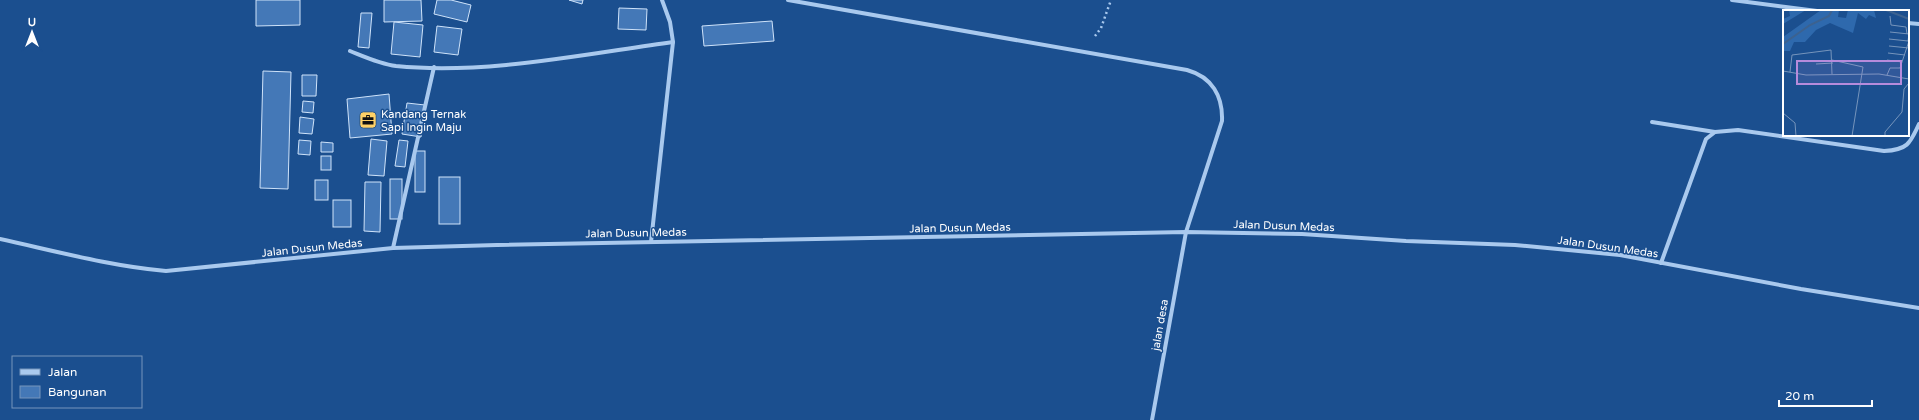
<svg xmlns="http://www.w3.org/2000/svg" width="1919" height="420" font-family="'Varela Round',sans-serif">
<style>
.building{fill:#4478b7;stroke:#cfe3fa}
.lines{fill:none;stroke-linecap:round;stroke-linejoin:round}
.path{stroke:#a9c9ee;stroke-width:2.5;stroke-dasharray:2 3;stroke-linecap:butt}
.street{stroke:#a9c9ee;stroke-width:4}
.labels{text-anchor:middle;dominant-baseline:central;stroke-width:3;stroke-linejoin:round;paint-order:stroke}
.poi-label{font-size:11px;fill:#fff;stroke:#1b4f8f;text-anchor:start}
.street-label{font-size:11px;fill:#fff;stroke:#1b4f8f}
.inset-river{fill:none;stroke:#3c6290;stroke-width:2}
.inset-road{fill:none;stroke:#7695bc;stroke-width:1}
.view{fill:#b68bdc;fill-opacity:0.15;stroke:#b68bdc;stroke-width:2}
.inset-edge{fill:none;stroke:#fff;stroke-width:2}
</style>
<rect width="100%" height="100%" fill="#1b4f8f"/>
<g class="building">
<polygon points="256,0 300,0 300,25 256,26"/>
<polygon points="384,0 421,0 422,21 384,22"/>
<polygon points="437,0 451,0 471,5 467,22 434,14"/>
<polygon points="569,0 583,0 582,4"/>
<polygon points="619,8 647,9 646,30 618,29"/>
<polygon points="361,13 372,13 369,48 358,47"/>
<polygon points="772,21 774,41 704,46 702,26"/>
<polygon points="394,22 423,25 420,57 391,54"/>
<polygon points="437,26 462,29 458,55 434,52"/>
<polygon points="263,71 291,72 288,189 260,188"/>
<polygon points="302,75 317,75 316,96 302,96"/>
<polygon points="389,94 392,134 350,138 347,99"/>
<polygon points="303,101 314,102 313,113 302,112"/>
<polygon points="407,103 425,105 421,137 402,134"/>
<polygon points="300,117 314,119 312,134 299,133"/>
<polygon points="371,139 387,141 384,176 368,175"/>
<polygon points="299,140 311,141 310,155 298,154"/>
<polygon points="399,140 408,141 405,167 395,166"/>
<polygon points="321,142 333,143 333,152 321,152"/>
<rect x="415" y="151" width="10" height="41"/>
<rect x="321" y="156" width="10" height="14"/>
<rect x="439" y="177" width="21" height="47"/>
<rect x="390" y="179" width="12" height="40"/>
<rect x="315" y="180" width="13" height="20"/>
<polygon points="365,182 381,182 380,232 364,231"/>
<rect x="333" y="200" width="18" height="27"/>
</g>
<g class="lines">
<polyline class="path" points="1095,36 1101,28 1111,0"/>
<g class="street">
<path d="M788 0 1187 70C1212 77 1223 96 1222 121L1186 232 1152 420"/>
<polyline points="1732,0 1817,11"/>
<polyline points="1908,23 1919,24"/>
<path d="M350 51C365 57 380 64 396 66 485 75 585 54 673 42"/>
<polyline points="1652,122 1715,132"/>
<path d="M0 239C55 251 110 266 166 271L393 248 497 245 1186 232 1302 234 1406 241 1515 245 1620 255 1801 289 1919 308"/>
<polyline points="651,242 673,42 670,22 662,0"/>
<polyline points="393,248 434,67"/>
<path d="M1661 263 1706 139 1715 132 1738 130 1884 151C1907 150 1910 144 1919 124"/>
</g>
</g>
<defs>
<symbol id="office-square" viewBox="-11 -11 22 22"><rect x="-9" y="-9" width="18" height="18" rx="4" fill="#ffd166" stroke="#1b4f8f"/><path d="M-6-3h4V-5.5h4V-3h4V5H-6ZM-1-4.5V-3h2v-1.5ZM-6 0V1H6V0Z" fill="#111"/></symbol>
</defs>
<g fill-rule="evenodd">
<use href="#office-square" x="358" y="110" width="20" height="20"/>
</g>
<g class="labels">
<g class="poi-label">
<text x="381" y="114">Kandang Ternak<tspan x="381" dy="13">Sapi Ingin Maju</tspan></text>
</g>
<g class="street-label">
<text transform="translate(1284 226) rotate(2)">Jalan Dusun Medas</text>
<text transform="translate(960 228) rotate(-1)">Jalan Dusun Medas</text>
<text transform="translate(636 233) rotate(-1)">Jalan Dusun Medas</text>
<text transform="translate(1608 247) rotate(8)">Jalan Dusun Medas</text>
<text transform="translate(312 248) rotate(-6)">Jalan Dusun Medas</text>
<text transform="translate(1160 325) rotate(-80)">jalan desa</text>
</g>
</g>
<g transform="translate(1783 10)">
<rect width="126" height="126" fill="#1b4f8f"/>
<path d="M6 0H23L0 14V9L7 6ZM38 0H56L55 7 63 8 65 0H91L93 8 86 5 83 9 75 3 70 23 47 13 33 20 22 32H11L7 41H0V27Z" fill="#2e69ad"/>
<path class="inset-river" d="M103 0 126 9M0 34 27 15 46 6 49 0"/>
<path class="inset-road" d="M107 6 108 15 123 17 124 24M107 22 126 24M106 29 125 31 126 24M106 36 126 38M105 43 122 45M49 50 80 57 69 126M104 50 119 52M33 54 50 53M0 61 23 65 96 64 126 69M7 62 9 45 48 40 49 64M104 65 107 58H117L126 31M0 103 12 113 13 126M102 126V122L119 102 121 79 126 73"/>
<path class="view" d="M14 51H118V74H14Z"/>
<rect width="126" height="126" class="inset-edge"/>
</g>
<rect x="12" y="356" width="130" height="52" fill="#1b4f8f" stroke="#7695bc"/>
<rect x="20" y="369" width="20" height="6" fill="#a9c9ee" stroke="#7695bc"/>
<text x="48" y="376" font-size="12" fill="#ffffff">Jalan</text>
<rect x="20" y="386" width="20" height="12" fill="#4478b7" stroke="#7695bc"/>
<text x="48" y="396" font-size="12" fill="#ffffff">Bangunan</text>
<g transform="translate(32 32)" stroke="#1b4f8f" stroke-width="3" paint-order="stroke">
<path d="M0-3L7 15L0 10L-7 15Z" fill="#ffffff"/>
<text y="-6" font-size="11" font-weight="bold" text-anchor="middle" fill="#ffffff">U</text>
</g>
<path d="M1779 400v6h93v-6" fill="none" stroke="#ffffff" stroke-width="2"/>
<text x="1785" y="400" font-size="12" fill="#ffffff" stroke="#1b4f8f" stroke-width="3" paint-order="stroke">20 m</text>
</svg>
